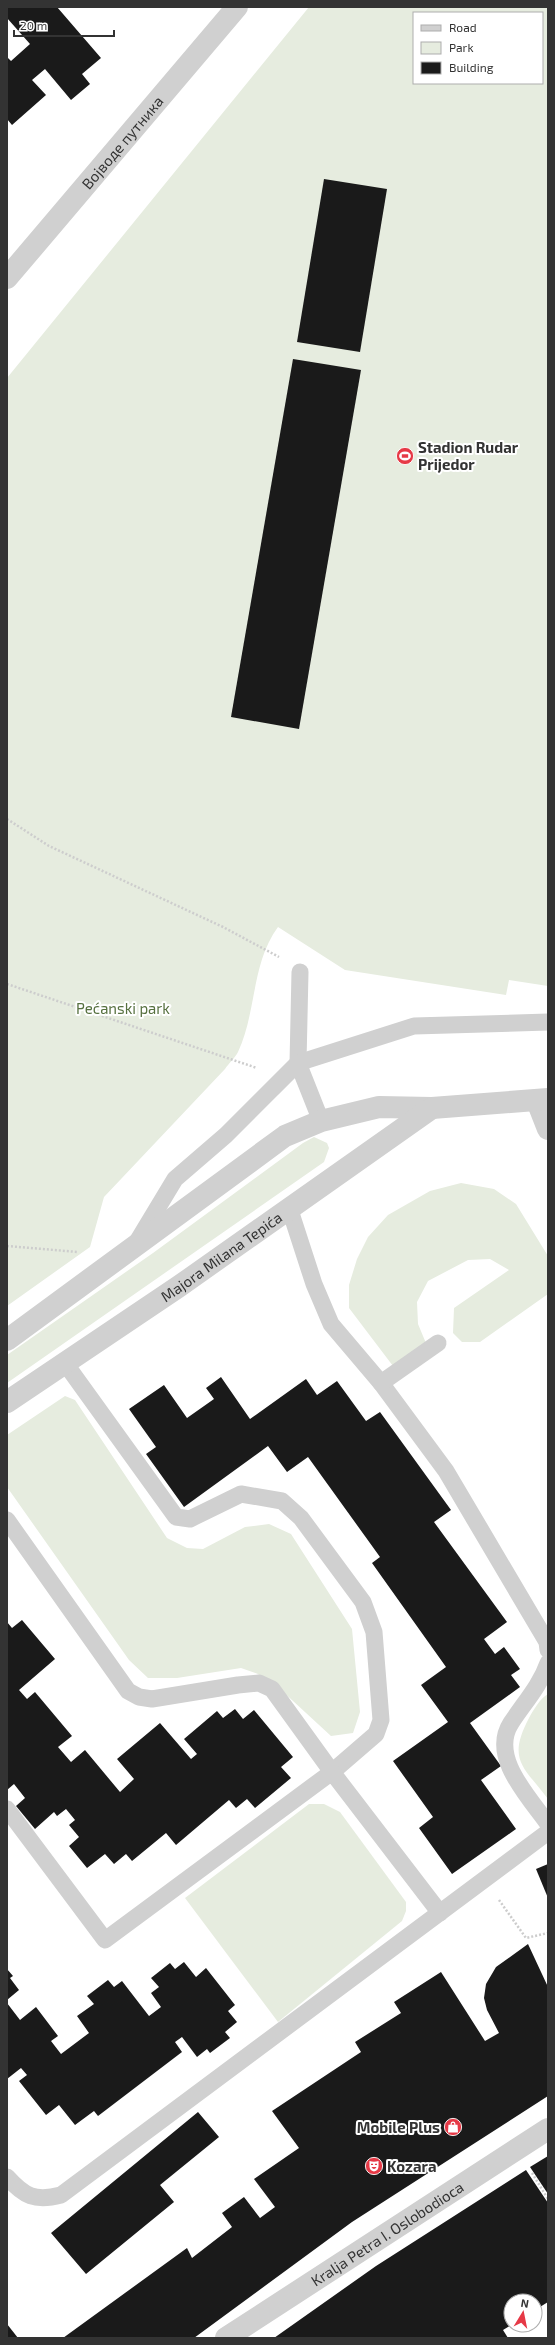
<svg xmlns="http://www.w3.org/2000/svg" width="555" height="2345" font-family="'Exo 2',sans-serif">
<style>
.green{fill:#e6ecdf;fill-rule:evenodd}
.building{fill:#1a1a1a}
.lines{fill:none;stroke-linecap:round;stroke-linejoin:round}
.path{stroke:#cdcdcd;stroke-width:2.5;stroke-dasharray:2 2;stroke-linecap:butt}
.service{stroke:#d0d0d0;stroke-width:17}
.pedestrian{stroke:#d0d0d0;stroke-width:22}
.minor{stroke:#d0d0d0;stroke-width:22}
.tertiary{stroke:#d0d0d0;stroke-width:22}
.labels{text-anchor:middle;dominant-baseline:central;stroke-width:4;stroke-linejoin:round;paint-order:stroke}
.street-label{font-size:15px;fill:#333;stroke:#fff}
.poi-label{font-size:15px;font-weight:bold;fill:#333;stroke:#fff;text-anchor:start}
.park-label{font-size:15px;fill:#56703f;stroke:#fff}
</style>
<rect width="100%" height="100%" fill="#fff"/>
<g class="green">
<path d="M309 7H548V986L509 980 506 995 345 970 278 927C251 964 257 1011 238 1052 235 1058 229 1063 225 1069L104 1197 90 1247 7 1306V378ZM414 13H542V83H414Z"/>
<polygon points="314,1137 327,1143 329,1148 324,1162 7,1383 7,1355 153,1253 303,1143"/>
<polygon points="461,1183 494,1189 516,1204 548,1256 548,1294 480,1342 462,1342 453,1333 454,1308 509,1270 490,1259 468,1260 428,1281 417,1302 418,1324 428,1348 396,1370 349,1308 349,1285 357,1259 368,1237 388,1215 430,1191"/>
<polygon points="65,1396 75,1400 167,1538 187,1548 203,1549 245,1527 269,1524 291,1534 352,1629 360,1712 353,1733 331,1736 280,1689 258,1674 241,1668 177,1678 148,1678 129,1660 7,1487 7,1435"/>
<path d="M548 1694V1799C523 1766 507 1760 529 1718 533 1711 540 1698 548 1694Z"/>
<polygon points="309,1804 324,1804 340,1812 406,1902 406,1911 402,1921 278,2022 185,1898"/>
</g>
<g class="building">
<polygon points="7,7 57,7 101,58 82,74 90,84 71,100 45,69 32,80 46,95 12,125 7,119 7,57 11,61 30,44 7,18"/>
<polygon points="324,179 387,189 360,352 297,342"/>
<polygon points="293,359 361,370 299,729 231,717"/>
<polygon points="221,1377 250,1419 306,1379 317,1395 337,1381 366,1421 380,1412 451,1510 434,1522 507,1622 484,1639 495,1654 504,1647 520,1669 511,1675 520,1687 470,1723 501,1766 481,1780 516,1829 452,1874 419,1828 433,1817 393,1761 448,1722 421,1685 446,1667 372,1563 380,1557 308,1457 287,1472 268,1446 184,1507 146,1454 156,1447 129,1409 164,1385 187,1418 214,1399 206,1388"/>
<polygon points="22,1620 55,1659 19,1690 27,1699 35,1692 72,1736 58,1747 71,1762 85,1750 120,1792 134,1779 117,1759 160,1723 191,1759 197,1754 184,1739 217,1711 223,1718 235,1709 243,1719 254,1710 293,1757 281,1767 291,1778 255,1808 247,1799 236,1808 229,1800 176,1845 166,1833 132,1861 126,1854 114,1864 105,1854 87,1868 69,1846 79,1837 69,1825 75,1820 66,1809 57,1816 54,1812 35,1829 16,1806 25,1798 14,1784 7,1790 7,1622 12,1628"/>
<polygon points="548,1864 548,1898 536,1869"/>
<polygon points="528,1944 548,1987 548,2096 352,2222 194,2338 63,2338 187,2248 192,2258 232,2227 222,2213 244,2197 260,2218 275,2207 254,2179 299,2148 272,2111 361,2052 355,2042 401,2013 394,2002 441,1972 485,2041 499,2033 487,2010 484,1998 486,1984 496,1967"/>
<polygon points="184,1962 196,1977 206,1968 235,2005 228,2011 237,2022 225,2032 230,2038 210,2053 207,2049 197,2057 182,2037 175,2042 182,2052 98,2116 94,2111 75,2125 59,2105 46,2115 19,2081 27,2075 21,2068 7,2079 7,2003 20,2020 36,2007 58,2036 51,2041 61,2054 89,2033 77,2016 94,2004 87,1996 108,1980 114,1987 122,1981 149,2016 161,2007 151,1993 159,1987 151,1978 170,1963 175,1969"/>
<polygon points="7,1969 13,1976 10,1978 19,1990 7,2000"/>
<polygon points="198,2112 219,2137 160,2185 174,2202 86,2274 51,2233"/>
<polygon points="548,2156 548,2194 530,2167"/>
<polygon points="526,2170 548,2203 548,2302 535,2310 535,2301 511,2301 511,2325 503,2330 508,2338 274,2338 376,2266"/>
<polygon points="7,2324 18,2338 7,2338"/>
</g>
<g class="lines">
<g class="path">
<polyline points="7,819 49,846 223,927 279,957"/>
<polyline points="7,984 257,1068"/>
<polyline points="7,1246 78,1252"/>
<polyline points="499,1900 526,1938 548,1933"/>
<polyline points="532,2173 548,2199"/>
</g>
<g class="service">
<polyline points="300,972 298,1063 321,1121"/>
<polyline points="289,1207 314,1284 331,1324 381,1383 446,1471 547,1642 548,1650"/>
<polyline points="137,1242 175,1179 226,1135 298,1063 414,1026 548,1022"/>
<polyline points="381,1383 438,1343"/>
<polyline points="7,1520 128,1691 139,1697 152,1699 238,1685 259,1683 272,1689 332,1772 376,1734 381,1720 374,1632 363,1602 301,1518 282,1501 241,1494 190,1519 176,1517 65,1363"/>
<path d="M548 1663C540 1686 524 1703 511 1723 489 1757 530 1798 548 1824"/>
<polyline points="7,1809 105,1940 332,1772 440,1913"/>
<path d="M7 2177C24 2196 35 2202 61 2195L548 1832"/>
</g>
<path class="pedestrian" id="s1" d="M226 2338 548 2129"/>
<g class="minor">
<polyline points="537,1101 548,1129"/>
<polyline points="7,1340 285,1136 321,1121 379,1107 432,1108 548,1099"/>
<path id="s2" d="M7 1402 178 1287 432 1108"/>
</g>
<path class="tertiary" id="s3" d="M7 278 237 7"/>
</g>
<defs>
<symbol id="stadium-disc" viewBox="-11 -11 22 22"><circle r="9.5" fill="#e63946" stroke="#fff"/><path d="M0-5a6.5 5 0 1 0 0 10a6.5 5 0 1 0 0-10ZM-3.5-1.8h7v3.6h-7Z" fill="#fff"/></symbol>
<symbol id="shop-disc" viewBox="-11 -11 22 22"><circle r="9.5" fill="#e63946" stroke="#fff"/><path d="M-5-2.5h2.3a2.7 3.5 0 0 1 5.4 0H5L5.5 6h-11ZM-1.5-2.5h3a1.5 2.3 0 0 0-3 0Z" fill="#fff"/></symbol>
<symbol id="theatre-disc" viewBox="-11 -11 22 22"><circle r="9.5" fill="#e63946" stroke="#fff"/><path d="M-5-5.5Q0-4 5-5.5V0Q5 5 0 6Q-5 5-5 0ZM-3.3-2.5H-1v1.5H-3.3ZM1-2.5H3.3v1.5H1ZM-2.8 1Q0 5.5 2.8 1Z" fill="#fff"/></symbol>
</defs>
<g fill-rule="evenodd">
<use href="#stadium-disc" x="395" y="446" width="20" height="20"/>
<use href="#shop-disc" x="443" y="2117" width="20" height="20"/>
<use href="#theatre-disc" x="364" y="2156" width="20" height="20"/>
</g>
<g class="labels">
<g class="street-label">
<text stroke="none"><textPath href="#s3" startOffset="178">Војводе путника</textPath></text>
<text stroke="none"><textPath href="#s2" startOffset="259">Majora Milana Tepića</textPath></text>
<text stroke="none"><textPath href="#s1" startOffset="192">Kralja Petra I. Oslobodioca</textPath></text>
</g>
<g class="poi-label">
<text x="418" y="447">Stadion Rudar<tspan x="418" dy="17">Prijedor</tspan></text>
<text x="440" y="2127" text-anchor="end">Mobile Plus</text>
<text x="387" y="2166">Kozara</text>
</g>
<g class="park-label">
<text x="123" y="1008">Pećanski park</text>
</g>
</g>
<rect width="555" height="2345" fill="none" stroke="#333333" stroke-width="16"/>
<rect x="413" y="12" width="130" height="72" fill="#ffffff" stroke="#adadad"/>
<rect x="421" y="25" width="20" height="6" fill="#d0d0d0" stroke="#adadad"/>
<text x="449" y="32" font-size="12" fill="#333333">Road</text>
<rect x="421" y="42" width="20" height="12" fill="#e6ecdf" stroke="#adadad"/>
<text x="449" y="52" font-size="12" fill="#333333">Park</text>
<rect x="421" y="62" width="20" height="12" fill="#1a1a1a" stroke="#adadad"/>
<text x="449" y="72" font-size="12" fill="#333333">Building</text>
<g transform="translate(523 2313) rotate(10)"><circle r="19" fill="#ffffff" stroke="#adadad"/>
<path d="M0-3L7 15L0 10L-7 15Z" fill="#e63946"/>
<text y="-6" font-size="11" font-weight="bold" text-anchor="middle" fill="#333333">N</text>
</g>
<path d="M14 30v6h100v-6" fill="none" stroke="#333333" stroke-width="2"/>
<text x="20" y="30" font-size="12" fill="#333333" stroke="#ffffff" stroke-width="3" paint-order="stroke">20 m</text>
</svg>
